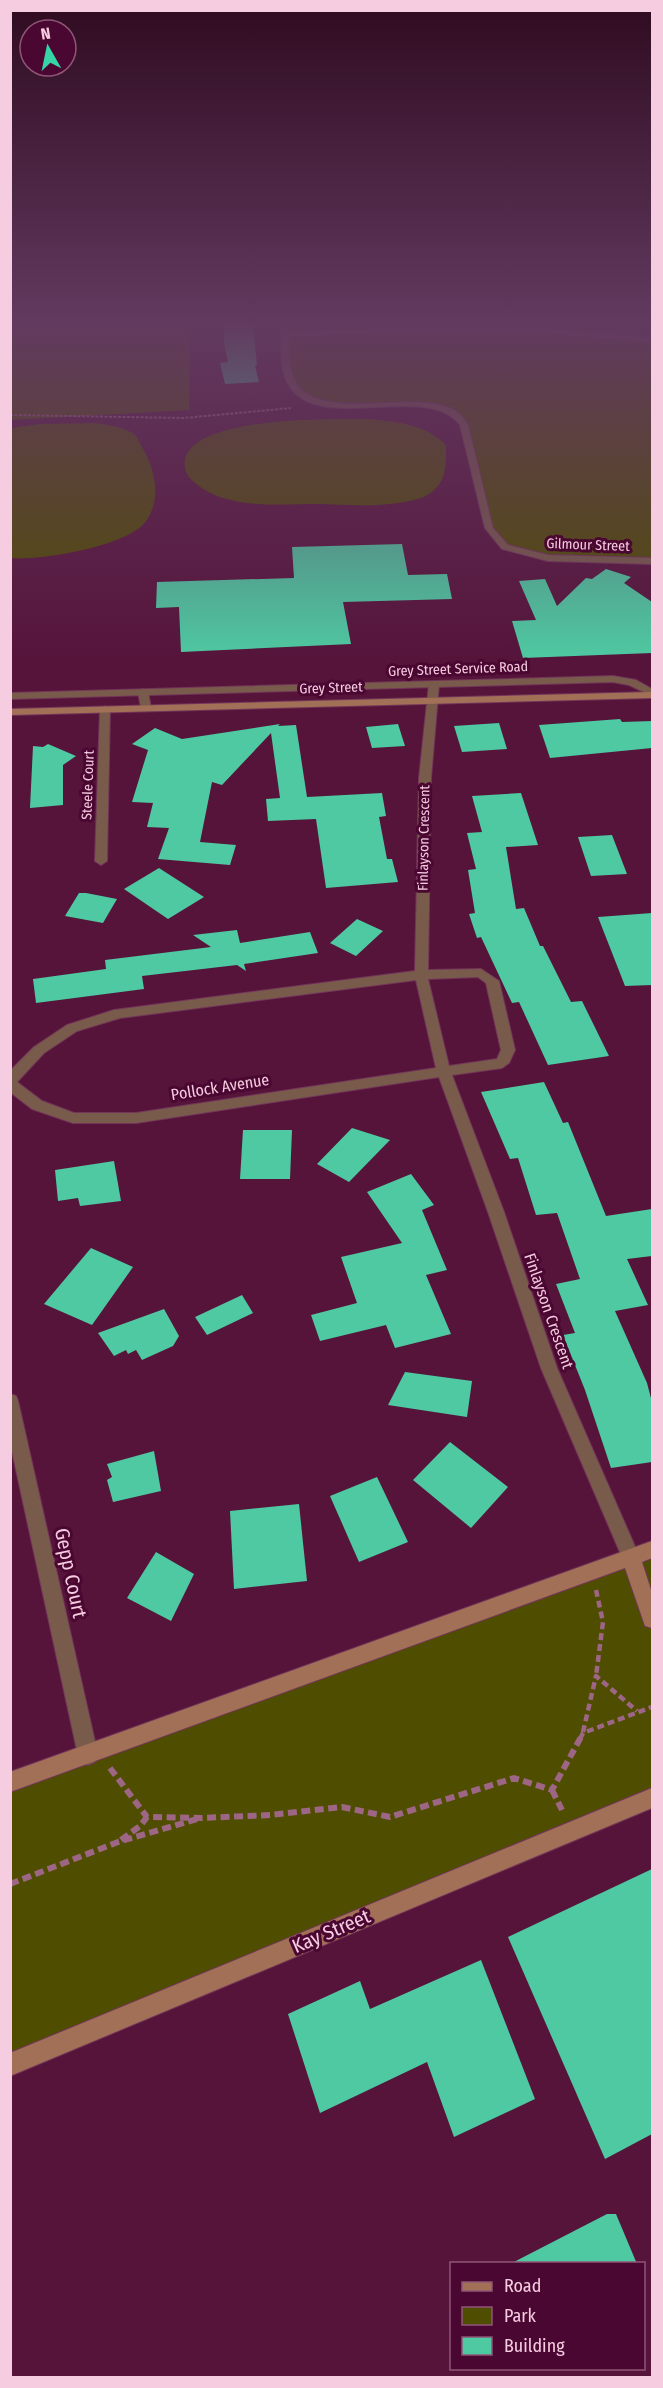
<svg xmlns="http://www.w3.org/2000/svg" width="663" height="2388" font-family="'Fira Sans Condensed',sans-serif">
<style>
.green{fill:#4f4d00}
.building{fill:#4ec9a1}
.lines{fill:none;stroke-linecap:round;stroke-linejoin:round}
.lane-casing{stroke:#733559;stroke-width:2}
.street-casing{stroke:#733559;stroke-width:2}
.secondary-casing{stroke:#733559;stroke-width:2}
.path-far2{stroke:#9d6684;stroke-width:2;stroke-dasharray:3 1.5;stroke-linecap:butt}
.path-far1{stroke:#9d6684;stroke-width:4.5;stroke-dasharray:7 4;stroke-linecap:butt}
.path{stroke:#9d6684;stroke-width:6;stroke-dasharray:9 4.5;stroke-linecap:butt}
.lane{fill:#795b4b;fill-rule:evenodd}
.street{fill:#795b4b;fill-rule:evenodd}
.secondary{fill:#a17057;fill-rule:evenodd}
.labels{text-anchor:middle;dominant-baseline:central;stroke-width:6;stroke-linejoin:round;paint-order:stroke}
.far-street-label{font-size:14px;fill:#f6cce0;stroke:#4a0731}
.street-label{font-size:16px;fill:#f6cce0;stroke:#4a0731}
.near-street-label{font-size:20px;fill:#f6cce0;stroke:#4a0731}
</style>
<rect width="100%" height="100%" fill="#56143b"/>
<g class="green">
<polygon points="10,325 190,325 189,410 11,420"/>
<path d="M533 330 652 340V561L548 558 505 547 489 528 464 425C461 421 456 414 452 412 416 392 303 425 290 380 286 366 287 348 285 334Z"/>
<path d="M369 419C398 422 425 424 446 445 446 459 447 478 436 488 433 492 426 496 421 498 389 508 350 505 317 504 287 504 255 507 227 499 215 497 190 483 186 472 168 414 338 419 369 419Z"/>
<path d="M96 423C107 425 126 427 135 435 138 438 140 444 142 447 155 469 162 499 146 521 129 546 40 561 11 558V428L40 424Z"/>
<polygon points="652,1550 652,1798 11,2065 11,1782"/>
</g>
<g class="building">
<polygon points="224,325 253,325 257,365 255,366 259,382 225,384 220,363 228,362 224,344"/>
<polygon points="402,544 408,575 447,574 452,599 343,602 351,644 181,652 179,607 156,608 157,582 294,578 292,547"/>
<polygon points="606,569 631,577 624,583 652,602 652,653 523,658 512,621 536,620 519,581 545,579 557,606 586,578 592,579"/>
<polygon points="620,719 622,722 652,721 652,748 550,758 539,725"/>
<polygon points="499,723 507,749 462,752 454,726"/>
<polygon points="280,724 278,726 296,725 307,797 382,793 386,816 379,817 387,859 392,859 398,882 326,888 316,819 268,821 266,799 280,798 271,733 222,785 212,782 200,842 236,845 230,865 158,859 169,828 147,827 153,803 132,802 148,750 132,744 155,728 182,739"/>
<polygon points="398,724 405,746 372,748 366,727"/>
<polygon points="48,744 76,756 63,765 63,805 30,808 33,746 43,747"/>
<polygon points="521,793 538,845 506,847 516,909 524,908 540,946 543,946 571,1002 582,1001 609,1056 548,1065 519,1002 512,1003 481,937 477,938 469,914 475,913 468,870 476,869 467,833 482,832 472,796"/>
<polygon points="612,835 627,874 591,876 578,837"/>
<polygon points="159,868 204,897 168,919 124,889"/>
<polygon points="79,893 86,893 117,899 103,923 65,916"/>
<polygon points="652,913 652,985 625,986 598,917"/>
<polygon points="357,919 383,931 356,956 330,943"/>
<polygon points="237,930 240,943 310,932 318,953 244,964 246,971 237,965 142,976 144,989 36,1003 33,979 106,969 105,960 211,947 193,935"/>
<polygon points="544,1082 563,1123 568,1122 606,1216 652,1209 652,1256 627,1259 648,1305 615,1311 647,1383 652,1402 652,1462 611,1468 585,1390 563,1335 575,1333 556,1284 580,1279 557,1213 536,1215 518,1158 510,1159 481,1092"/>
<polygon points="352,1128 390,1140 349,1182 317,1164"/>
<polygon points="243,1130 292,1130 290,1179 240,1179"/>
<polygon points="114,1161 121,1201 80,1206 78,1198 58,1201 55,1170"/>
<polygon points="411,1174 434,1205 422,1210 447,1270 426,1275 451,1334 395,1348 386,1325 320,1341 311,1315 357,1303 341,1257 402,1243 367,1192"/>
<polygon points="91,1248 133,1267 92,1325 44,1304"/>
<polygon points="242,1295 253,1313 207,1335 195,1317"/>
<polygon points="164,1309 179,1336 173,1346 142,1360 136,1350 128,1354 126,1350 114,1356 98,1333"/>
<polygon points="405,1372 472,1381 467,1417 388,1405"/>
<polygon points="450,1442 508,1487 471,1528 413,1480"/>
<polygon points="154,1451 161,1491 113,1502 107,1480 112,1477 107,1464"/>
<polygon points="377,1477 408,1542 359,1562 330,1496"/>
<polygon points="299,1504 307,1581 234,1589 230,1511"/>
<polygon points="156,1552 194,1574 171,1621 127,1598"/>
<polygon points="652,1869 652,2134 605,2159 508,1937"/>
<polygon points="481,1960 535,2099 454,2137 427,2062 320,2113 288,2014 360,1981 370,2009"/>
<polygon points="607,2214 616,2214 637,2264 510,2264"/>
</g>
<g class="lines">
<defs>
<polygon id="lane" points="613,676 636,680 652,689 652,696 629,685 613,682 10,699 10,693"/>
<g id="street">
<path d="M281 325H288L289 332 415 328H533L652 338V342L533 332H415L289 336C289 350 288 369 295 381 318 425 417 387 456 411 461 414 465 420 468 425L493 528 508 545 548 555 652 558V564L548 561 502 549 485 528 460 425C425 379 313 439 286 380 279 364 282 341 281 325Z"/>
<path d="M434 681 439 684 431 778 428 970 481 969 499 981 515 1050 509 1063 502 1068 452 1075 504 1212 557 1368 640 1558 637 1564 631 1567 625 1564 541 1368 488 1212 439 1077 136 1123H73L32 1109 10 1092V1071L34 1047 67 1025 114 1010 415 971 419 778 429 684ZM478 977 486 983 501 1050 497 1059 449 1066 428 979ZM416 980 436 1068 136 1113H74L42 1101 17 1082 44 1053 77 1031 120 1018Z"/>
<polygon points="143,689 148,692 151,708 146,711 141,708 138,692"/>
<polygon points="105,706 110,709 107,861 101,865 95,861 100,709"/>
<polygon points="10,1394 16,1396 18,1401 98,1755 95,1762 88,1765 81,1762 78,1755 10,1442"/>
</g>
<g id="secondary">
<polygon points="652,692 652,698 10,715 10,709"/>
<polygon points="652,1541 652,1558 642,1562 652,1593 652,1628 645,1626 625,1568 10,1792 10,1772"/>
<polygon points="652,1788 652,1808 10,2076 10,2053"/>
</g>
</defs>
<use href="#lane" class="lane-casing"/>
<use href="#street" class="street-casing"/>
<use href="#secondary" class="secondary-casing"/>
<polyline class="path-far2" points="10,415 184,418 291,408"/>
<g class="path-far1">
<polyline points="596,1590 603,1622 596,1676"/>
<polyline points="583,1732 596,1676 637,1711"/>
<polyline points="580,1739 583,1733 652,1707"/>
</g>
<g class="path">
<polyline points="110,1768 147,1817 201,1818 271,1815 342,1807 390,1817 514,1778 552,1790 581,1737"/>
<polyline points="552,1790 562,1810"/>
<polyline points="121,1840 140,1826 147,1817"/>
<polyline points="10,1884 118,1842 197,1819"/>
</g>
<use href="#lane" class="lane"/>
<use href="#street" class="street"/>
<use href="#secondary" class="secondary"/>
</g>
<linearGradient id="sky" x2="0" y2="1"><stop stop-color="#2f0b20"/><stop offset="0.49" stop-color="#623a60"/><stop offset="1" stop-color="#623a60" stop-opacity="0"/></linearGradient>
<rect width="663" height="659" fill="url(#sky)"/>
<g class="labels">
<g class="far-street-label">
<text transform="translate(588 545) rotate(2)">Gilmour Street</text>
<text transform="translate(458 669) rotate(-2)">Grey Street Service Road</text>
<text transform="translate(331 688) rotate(-2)">Grey Street</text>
<text transform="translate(88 785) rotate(-88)">Steele Court</text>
<text transform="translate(424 838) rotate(-89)">Finlayson Crescent</text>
</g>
<g class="street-label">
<text transform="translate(220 1087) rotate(-9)">Pollock Avenue</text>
<text transform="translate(549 1311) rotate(71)">Finlayson Crescent</text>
</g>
<g class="near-street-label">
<text transform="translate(71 1573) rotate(78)">Gepp Court</text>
<text transform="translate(331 1931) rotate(-23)">Kay Street</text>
</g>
</g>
<rect width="663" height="2388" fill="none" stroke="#f6cce0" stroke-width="24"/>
<rect x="450" y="2262" width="195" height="108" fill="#4a0731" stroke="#8f5677" stroke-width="1.5"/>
<rect x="462" y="2282" width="30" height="9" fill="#a17057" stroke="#8f5677" stroke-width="1.5"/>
<text x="504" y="2292" font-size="18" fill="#f6cce0">Road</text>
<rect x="462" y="2307" width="30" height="18" fill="#4f4d00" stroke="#8f5677" stroke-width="1.5"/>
<text x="504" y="2322" font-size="18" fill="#f6cce0">Park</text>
<rect x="462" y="2337" width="30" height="18" fill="#4ec9a1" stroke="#8f5677" stroke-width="1.5"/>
<text x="504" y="2352" font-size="18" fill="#f6cce0">Building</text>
<g transform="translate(48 48) rotate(351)"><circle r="28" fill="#4a0731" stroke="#8f5677" stroke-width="1.5"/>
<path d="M0-4.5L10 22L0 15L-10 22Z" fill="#37d4a6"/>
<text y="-9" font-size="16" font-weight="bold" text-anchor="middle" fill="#f6cce0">N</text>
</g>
</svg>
